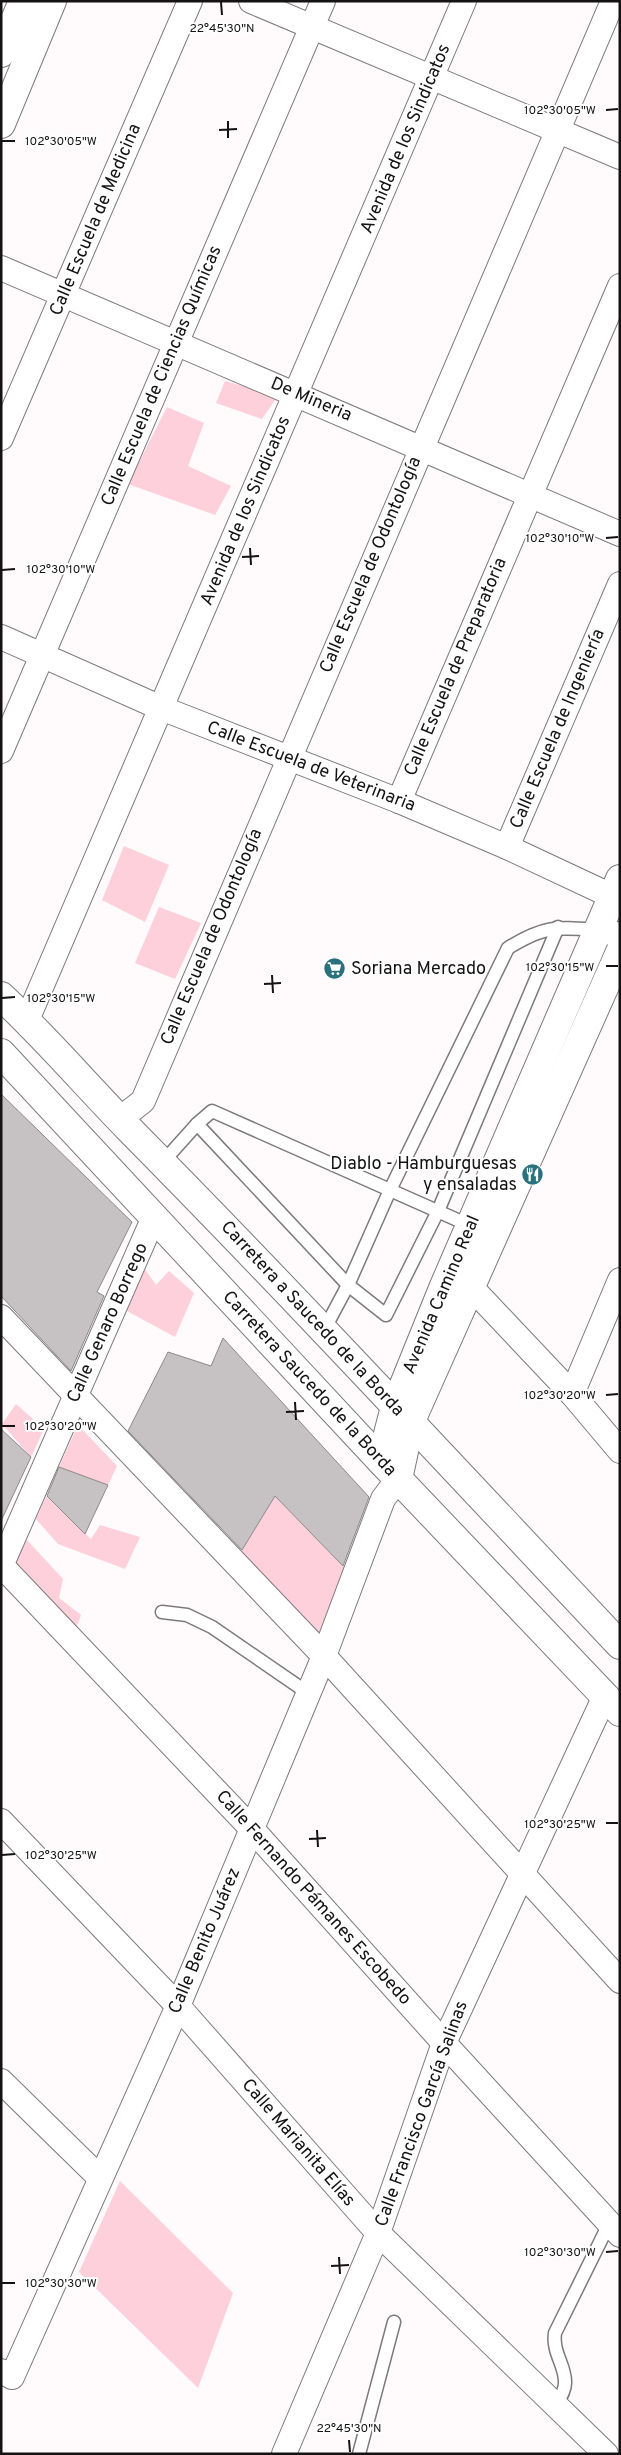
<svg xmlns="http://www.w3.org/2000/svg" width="621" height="2455" font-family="Overpass,sans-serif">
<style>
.green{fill:#fdd0db}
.building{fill:#c6c2c3;stroke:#8d898a}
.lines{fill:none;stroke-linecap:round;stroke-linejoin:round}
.service-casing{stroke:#7e7a7b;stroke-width:15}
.minor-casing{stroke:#7e7a7b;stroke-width:26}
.tertiary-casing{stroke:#7e7a7b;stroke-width:30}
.service{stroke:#fff;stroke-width:12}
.minor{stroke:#fff;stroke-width:24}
.tertiary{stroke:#fff;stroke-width:28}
.ticks{fill:none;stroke:#141213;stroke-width:2}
.labels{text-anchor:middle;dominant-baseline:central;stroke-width:4;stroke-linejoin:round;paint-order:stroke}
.street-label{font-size:18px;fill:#141213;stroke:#fff}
.poi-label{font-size:18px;fill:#141213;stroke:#fff;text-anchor:start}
.ticks-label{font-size:12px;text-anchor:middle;fill:#141213;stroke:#fff;stroke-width:4;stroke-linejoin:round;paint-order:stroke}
</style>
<rect width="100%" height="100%" fill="#fffafb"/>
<g class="green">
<polygon points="225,381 278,396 262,419 216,403"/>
<polygon points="167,407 204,423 188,466 231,486 215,515 128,484"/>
<polygon points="124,846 169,865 145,922 102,900"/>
<polygon points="159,907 201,923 175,979 135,963"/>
<polygon points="137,1258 156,1285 169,1271 194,1293 175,1337 116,1305"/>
<polygon points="16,1404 44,1429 31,1457 2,1424"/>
<polygon points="78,1425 117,1466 108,1485 59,1467"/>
<polygon points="46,1496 91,1539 100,1525 140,1537 125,1569 58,1544 36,1519"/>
<polygon points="275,1496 346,1569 315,1646 234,1562"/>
<polygon points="27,1540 63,1579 59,1598 81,1615 72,1640 2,1565"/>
<polygon points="120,2181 233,2293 198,2388 79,2272"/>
</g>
<g class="building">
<polygon points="1,1094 132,1222 97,1292 104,1296 71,1371 1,1296"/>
<polygon points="223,1338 369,1497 343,1566 275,1496 242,1550 128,1431 168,1352 211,1366"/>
<polygon points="1,1429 31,1457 1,1521"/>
<polygon points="59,1467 108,1485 85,1534 47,1496"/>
</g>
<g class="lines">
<defs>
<g id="service">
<polyline points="197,1124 348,1285 386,1315 438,1211 558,927"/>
<polyline points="162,1163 197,1124 212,1111 471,1226"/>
<path d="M324 1330 348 1285 390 1190 508 948C545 925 556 927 599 930"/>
<polyline points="162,1612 187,1615 212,1627 308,1693"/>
<path d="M556 2405C560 2398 565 2391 565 2383 566 2366 552 2353 555 2333L609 2224"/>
<polyline points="359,2454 394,2322"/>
</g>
<g id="minor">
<polyline points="251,1 620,157"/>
<polyline points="1,268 620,534"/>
<polyline points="1,438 190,1"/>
<polyline points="1,637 161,708 399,801 507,847 620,900"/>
<polyline points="1,751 323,1"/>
<polyline points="399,801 620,286"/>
<polyline points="507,847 620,584"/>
<polyline points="599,930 620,935"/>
<polyline points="27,1020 464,1"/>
<polyline points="120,1119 143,1101 613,1"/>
<polyline points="470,1286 572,1394 620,1451"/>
<polyline points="1,1317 324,1656 620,1981"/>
<polyline points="572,1394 620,1280"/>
<polyline points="1,1565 252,1829 444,2043 620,2235"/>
<polyline points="1,1566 154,1217"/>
<polyline points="1,1821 178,2006 378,2233 606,2454"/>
<polyline points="1,2081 100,2178"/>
<polyline points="1,2371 12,2377 178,2006 324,1656 383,1499 398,1479"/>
<polyline points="284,2454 378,2233 444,2043 605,1696"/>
</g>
<g id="tertiary">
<polyline points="1,53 23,1"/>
<polyline points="1,124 52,1"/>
<path d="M1 996C46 1038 86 1085 129 1129 296 1298 457 1472 620 1645"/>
<polyline points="1,1053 381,1461 620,1712"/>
<polyline points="381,1461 395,1407 444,1286 620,879"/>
<polyline points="398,1479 410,1423 620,952"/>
</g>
</defs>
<use href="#service" class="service-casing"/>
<use href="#minor" class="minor-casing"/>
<use href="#tertiary" class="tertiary-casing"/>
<use href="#service" class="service"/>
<use href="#minor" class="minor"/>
<use href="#tertiary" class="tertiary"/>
</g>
<path class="ticks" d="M221 2 222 15M606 110 618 109M228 121V138M219 130 237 129M2 141H15M606 538 618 537M250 548 251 565M242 557 259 556M2 570 15 569M606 966H618M272 975 273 993M264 984 281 983M2 998 15 997M606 1395 618 1394M295 1402 296 1420M286 1412 304 1411M2 1426H15M606 1823H618M317 1830 318 1847M309 1839 326 1838M2 1855 15 1854M606 2252 618 2251M339 2257 340 2274M331 2266 349 2265M2 2283H15M349 2440 350 2452"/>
<defs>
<symbol id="supermarket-disc" viewBox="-11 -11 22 22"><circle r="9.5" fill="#29717c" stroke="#fff"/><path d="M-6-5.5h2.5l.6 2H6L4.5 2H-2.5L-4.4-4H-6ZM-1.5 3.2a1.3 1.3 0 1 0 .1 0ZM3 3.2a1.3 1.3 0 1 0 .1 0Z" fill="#fff"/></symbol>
<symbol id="restaurant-disc" viewBox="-11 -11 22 22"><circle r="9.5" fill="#29717c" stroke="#fff"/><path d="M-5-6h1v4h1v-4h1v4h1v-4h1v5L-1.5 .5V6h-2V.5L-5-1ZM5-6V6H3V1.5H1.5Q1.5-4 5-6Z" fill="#fff"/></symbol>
</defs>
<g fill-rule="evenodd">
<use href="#supermarket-disc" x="322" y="956" width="25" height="25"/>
<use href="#restaurant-disc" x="520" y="1162" width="25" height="25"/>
</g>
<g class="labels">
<g class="street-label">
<text transform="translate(406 139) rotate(-67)">Avenida de los Sindicatos</text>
<text transform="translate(96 220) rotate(-67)">Calle Escuela de Medicina</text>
<text transform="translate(162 376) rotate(-67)">Calle Escuela de Ciencias Químicas</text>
<text transform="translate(311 400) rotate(23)">De Mineria</text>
<text transform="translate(246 511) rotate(-67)">Avenida de los Sindicatos</text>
<text transform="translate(371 565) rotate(-67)">Calle Escuela de Odontología</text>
<text transform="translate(456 667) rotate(-67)">Calle Escuela de Preparatoria</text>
<text transform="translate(558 729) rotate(-67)">Calle Escuela de Ingeniería</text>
<text transform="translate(311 767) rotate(21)">Calle Escuela de Veterinaria</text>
<text transform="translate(212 937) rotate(-67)">Calle Escuela de Odontología</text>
<text transform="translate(442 1295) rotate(-67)">Avenida Camino Real</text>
<text transform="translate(312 1319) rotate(47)">Carretera a Saucedo de la Borda</text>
<text transform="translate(108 1323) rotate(-66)">Calle Genaro Borrego</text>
<text transform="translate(309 1384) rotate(47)">Carretera Saucedo de la Borda</text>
<text transform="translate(313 1898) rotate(48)">Calle Fernando Pámanes Escobedo</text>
<text transform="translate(205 1941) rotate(-67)">Calle Benito Juárez</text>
<text transform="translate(422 2114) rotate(-70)">Calle Francisco García Salinas</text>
<text transform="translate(298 2143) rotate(49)">Calle Marianita Elías</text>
</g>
<g class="poi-label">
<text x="351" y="969">Soriana Mercado</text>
<text x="517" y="1164" text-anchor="end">Diablo - Hamburguesas<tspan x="517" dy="21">y ensaladas</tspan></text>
</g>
</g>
<g class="ticks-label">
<text x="222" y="32">22°45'30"N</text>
<text x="560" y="114">102°30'05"W</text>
<text x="61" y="145">102°30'05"W</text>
<text x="560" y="542">102°30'10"W</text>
<text x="61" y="573">102°30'10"W</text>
<text x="560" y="971">102°30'15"W</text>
<text x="61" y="1002">102°30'15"W</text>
<text x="560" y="1399">102°30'20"W</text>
<text x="61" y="1430">102°30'20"W</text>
<text x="560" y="1828">102°30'25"W</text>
<text x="61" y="1859">102°30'25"W</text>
<text x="560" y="2256">102°30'30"W</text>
<text x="61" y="2287">102°30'30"W</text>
<text x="349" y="2432">22°45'30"N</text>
</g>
<rect width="621" height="2455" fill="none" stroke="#141213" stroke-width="5"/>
</svg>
